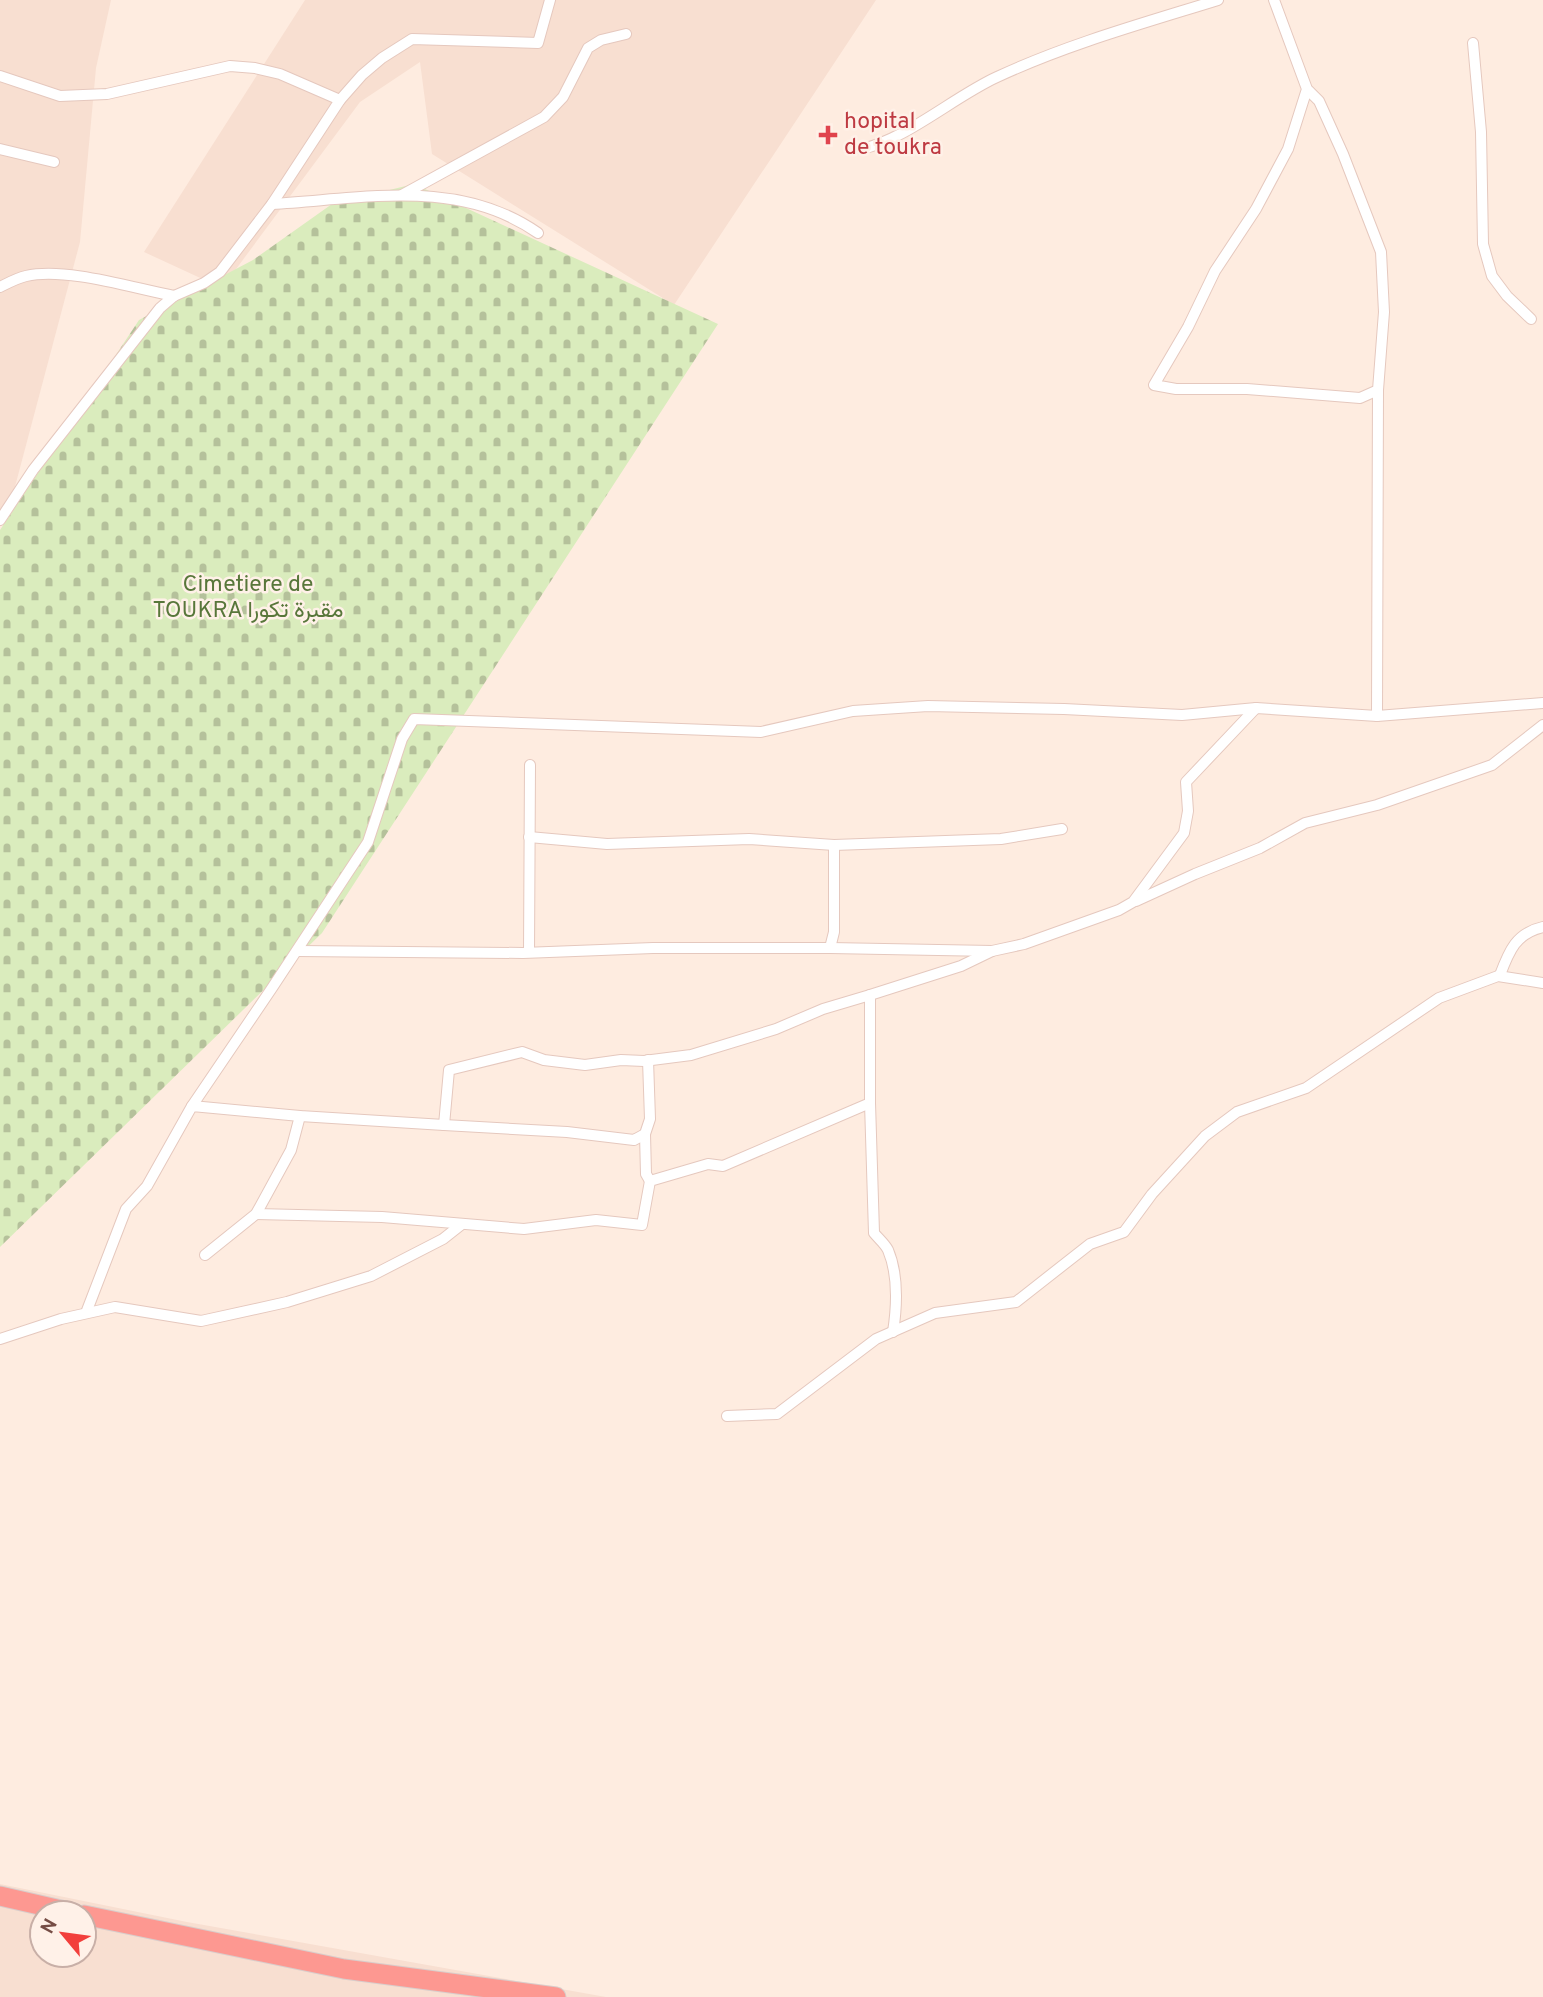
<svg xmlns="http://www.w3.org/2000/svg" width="1543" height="1997" font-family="Overpass,Vazirmatn,sans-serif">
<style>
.residential{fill:#f8dfd1;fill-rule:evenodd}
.cemetery{fill:url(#cemetery-stones)}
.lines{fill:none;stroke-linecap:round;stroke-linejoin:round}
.street-casing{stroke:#e5c8be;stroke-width:12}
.highway-casing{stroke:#d9cdcb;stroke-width:21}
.street{stroke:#fff;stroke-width:10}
.highway{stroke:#fd9891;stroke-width:19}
.health-dot{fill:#e0444e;stroke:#fff1e8;stroke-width:2.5}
.labels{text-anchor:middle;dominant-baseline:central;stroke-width:5;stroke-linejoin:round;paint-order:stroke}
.health-label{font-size:23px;fill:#be3a42;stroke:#fff1e8;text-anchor:start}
.park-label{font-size:23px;fill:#58773a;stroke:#fff1e8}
</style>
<defs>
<pattern id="cemetery-stones" width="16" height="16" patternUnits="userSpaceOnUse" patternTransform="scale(1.75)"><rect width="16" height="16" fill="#daecbd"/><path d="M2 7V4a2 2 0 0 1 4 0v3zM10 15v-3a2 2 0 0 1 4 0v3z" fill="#b5c19b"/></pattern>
</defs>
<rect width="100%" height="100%" fill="#feece0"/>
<g class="residential">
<polygon points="0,0 111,0 96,68 80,242 8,513 0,525"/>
<polygon points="305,0 876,0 674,305 432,154 420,62 360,102 222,288 144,252"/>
<path d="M0 1884 187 1922 606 1997H0ZM42 1913H84V1955H42Z"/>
</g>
<polygon class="cemetery" points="414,184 718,324 322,933 0,1247 0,530 139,320 253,260 332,204"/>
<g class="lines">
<defs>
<g id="street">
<polyline points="1274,0 1307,89 1319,101 1343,154 1381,252 1384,312 1378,390 1360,398 1247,389 1176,389 1154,385 1188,327 1215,271 1256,209 1288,149 1307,89"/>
<polyline points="1473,43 1481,132 1483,244 1492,276 1507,296 1531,319"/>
<polyline points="0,76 60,96 107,94 230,66 255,68 280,74 340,100"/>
<polyline points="0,149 54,162"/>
<path d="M861 149C904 141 955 96 997 77 1068 44 1144 23 1218 0"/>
<polyline points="402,195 544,117 563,97 588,48 601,40 626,34"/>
<path d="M272 204C363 199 458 177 538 233"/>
<path d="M0 287C8 283 17 278 26 276 66 267 132 288 174 296"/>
<polyline points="0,520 33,470 160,308 174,296 204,283 220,272 272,204 340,100 362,75 382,58 412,39 538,43 550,0"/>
<polyline points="1377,716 1378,390"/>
<polyline points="529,837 607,844 749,839 834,845 1001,839 1062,829"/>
<polyline points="1136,901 1195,874 1260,848 1305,823 1377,805 1492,765 1543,725"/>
<polyline points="830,948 992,951 1024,944 1119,910 1133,902 1184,833 1188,811 1186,782 1256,708"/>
<polyline points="297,951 523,953 653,948 830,948 834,932 834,845"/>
<polyline points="529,952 530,765"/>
<path d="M1500 975C1509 951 1516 933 1543 927"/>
<path d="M870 1103 874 1233C878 1238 885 1244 888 1250 899 1276 897 1306 893 1332"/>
<polyline points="192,1106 272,988 368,842 402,739 414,719 761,732 853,711 928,706 1064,709 1182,715 1256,708 1377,716 1543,703"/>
<polyline points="444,1125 567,1132 634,1140 645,1134 650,1119 648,1060"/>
<polyline points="645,1134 646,1174 650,1181"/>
<polyline points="256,1214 382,1217 524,1229 596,1220 642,1225 650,1181 708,1164 723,1166 870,1103 870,995 961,966 992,951"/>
<polyline points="205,1255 256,1214 291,1150 300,1116"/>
<polyline points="86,1313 126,1209 147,1186 192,1106 300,1116 444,1125 449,1070 522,1052 544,1060 585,1065 621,1060 644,1061 691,1055 776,1029 823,1009 870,995"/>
<polyline points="0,1339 61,1319 115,1307 201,1321 287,1302 371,1276 443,1239 462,1224"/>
<polyline points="727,1416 777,1414 876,1339 935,1313 1016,1302 1090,1244 1124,1232 1152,1194 1205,1136 1237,1112 1306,1088 1439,998 1498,976 1543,983"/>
</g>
<g id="highway">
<polyline points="0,1896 74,1913"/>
<polyline points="84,1915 344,1969 556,1997"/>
</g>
</defs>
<use href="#street" class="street-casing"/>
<use href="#highway" class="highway-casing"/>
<use href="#street" class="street"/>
<use href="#highway" class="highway"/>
</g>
<path class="health-dot" d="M824.5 124.5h7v7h7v7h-7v7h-7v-7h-7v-7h7z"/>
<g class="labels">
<g class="health-label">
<text x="844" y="122">hopital<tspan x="844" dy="26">de toukra</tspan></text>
</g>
<g class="park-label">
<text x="248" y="585">Cimetiere de<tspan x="248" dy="26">TOUKRA مقبرة تكورا</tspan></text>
</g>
</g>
<g transform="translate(63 1934) rotate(299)"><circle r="33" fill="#fff1e8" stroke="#c8afa7" stroke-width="2"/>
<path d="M0-5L12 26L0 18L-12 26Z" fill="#f23f3b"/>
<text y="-10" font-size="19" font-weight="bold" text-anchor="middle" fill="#764d45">N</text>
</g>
</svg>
